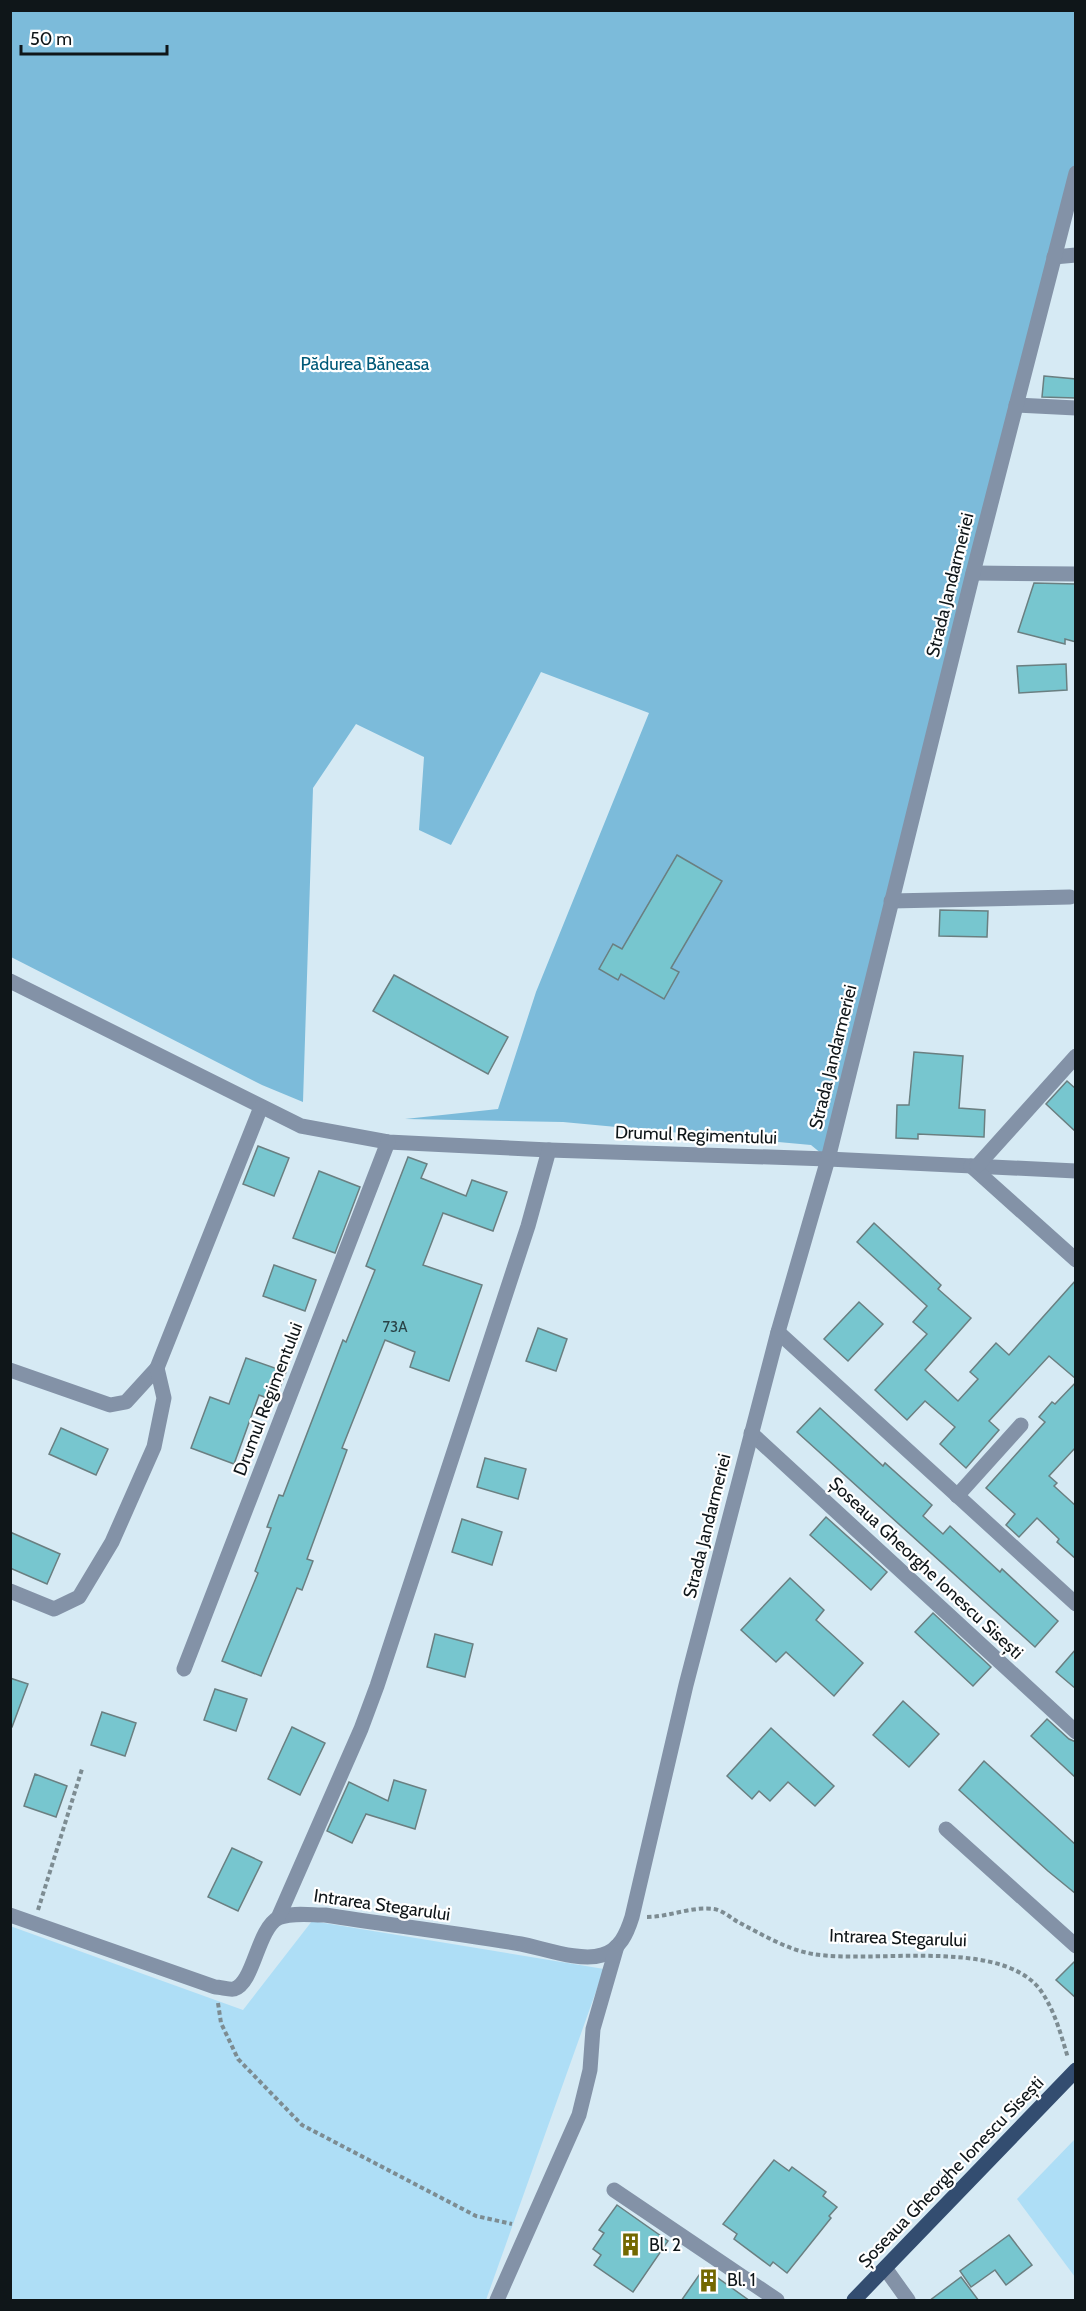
<svg xmlns="http://www.w3.org/2000/svg" width="1086" height="2311" font-family="Cabin,sans-serif">
<style>
.green{fill:#aedef6}
.forest{fill:#7cbbda}
.building{fill:#77c6cf;stroke:#6a7f81;stroke-width:1.5}
.lines{fill:none;stroke-linecap:round;stroke-linejoin:round}
.path{stroke:#7d8c92;stroke-width:4;stroke-dasharray:4.5 3;stroke-linecap:butt}
.minor{stroke:#8392a7;stroke-width:15}
.major{stroke:#334d70;stroke-width:15}
.labels{text-anchor:middle;dominant-baseline:central;stroke-width:4.5;stroke-linejoin:round;paint-order:stroke}
.number-label{font-size:15px;fill:#294246}
.park-label{font-size:18px;fill:#005978;stroke:#fff}
.street-label{font-size:18px;fill:#0f1619;stroke:#fff}
.poi-label{font-size:18px;fill:#0f1619;stroke:#fff;text-anchor:start}
</style>
<rect width="100%" height="100%" fill="#d6eaf4"/>
<g class="green">
<polygon points="312,1921 604,1969 486,2300 11,2300 10,1926 243,2010"/>
<polygon points="1075,2139 1075,2277 1017,2199"/>
</g>
<polygon class="forest" points="10,11 1075,11 1075,173 828,1159 811,1145 563,1122 405,1119 498,1109 536,992 649,713 541,672 451,845 419,830 424,757 356,724 313,788 303,1102 262,1085 11,957"/>
<g class="building">
<polygon points="1044,376 1076,379 1076,398 1042,397"/>
<polygon points="1034,583 1076,584 1076,642 1065,639 1065,644 1018,632"/>
<polygon points="1066,664 1067,690 1019,693 1017,666"/>
<polygon points="677,855 722,881 671,968 679,972 664,999 621,974 618,980 599,969 613,944 622,949"/>
<polygon points="940,910 988,911 987,937 939,936"/>
<polygon points="394,975 508,1037 488,1074 373,1011"/>
<polygon points="914,1052 963,1056 959,1108 985,1110 984,1137 918,1134 918,1139 896,1138 897,1105 909,1105"/>
<polygon points="1067,1081 1076,1089 1076,1132 1046,1104"/>
<polygon points="258,1146 289,1158 274,1196 243,1184"/>
<polygon points="408,1157 427,1164 421,1178 466,1196 472,1180 507,1192 493,1231 443,1213 423,1265 482,1285 449,1381 410,1367 415,1352 385,1340 342,1448 347,1450 307,1559 313,1561 302,1590 297,1588 261,1676 222,1661 258,1573 255,1571 271,1528 267,1527 279,1495 283,1496 343,1340 346,1342 375,1270 366,1266"/>
<polygon points="319,1171 360,1187 335,1253 293,1238"/>
<polygon points="874,1223 941,1285 938,1289 971,1318 925,1370 958,1401 978,1379 970,1372 996,1343 1009,1355 1076,1280 1076,1379 1049,1356 989,1421 999,1430 966,1468 940,1444 955,1427 925,1401 907,1420 875,1390 927,1334 913,1322 927,1306 857,1242"/>
<polygon points="274,1265 316,1280 305,1311 263,1296"/>
<polygon points="859,1302 883,1324 848,1361 824,1339"/>
<polygon points="538,1328 567,1339 556,1371 526,1361"/>
<polygon points="246,1358 286,1372 275,1401 259,1395 234,1464 191,1448 210,1397 229,1404"/>
<polygon points="1076,1382 1076,1447 1049,1476 1057,1483 1054,1486 1076,1506 1076,1559 1057,1542 1059,1539 1037,1518 1019,1537 1006,1525 1015,1514 986,1488 1045,1422 1039,1417 1052,1402 1055,1404"/>
<polygon points="820,1408 883,1466 885,1463 932,1505 923,1516 943,1534 950,1526 1000,1572 1002,1569 1058,1621 1035,1647 797,1432"/>
<polygon points="61,1428 108,1449 96,1475 49,1454"/>
<polygon points="485,1458 526,1469 518,1499 477,1487"/>
<polygon points="826,1517 887,1572 871,1590 810,1535"/>
<polygon points="462,1519 502,1532 492,1565 452,1552"/>
<polygon points="10,1532 60,1554 47,1584 10,1568"/>
<polygon points="790,1578 824,1610 816,1620 863,1663 834,1696 786,1652 776,1662 741,1630"/>
<polygon points="933,1613 991,1667 973,1686 915,1632"/>
<polygon points="435,1634 473,1644 465,1677 427,1667"/>
<polygon points="1076,1649 1076,1689 1056,1672"/>
<polygon points="10,1678 28,1684 12,1727 10,1727"/>
<polygon points="215,1689 247,1699 236,1731 204,1720"/>
<polygon points="903,1701 939,1734 909,1767 873,1735"/>
<polygon points="102,1712 136,1723 125,1756 91,1745"/>
<polygon points="1047,1719 1069,1739 1076,1742 1076,1778 1031,1736"/>
<polygon points="292,1727 325,1743 300,1795 268,1779"/>
<polygon points="771,1728 834,1786 815,1806 788,1782 770,1801 759,1791 752,1799 727,1776"/>
<polygon points="984,1761 1076,1845 1076,1894 1048,1871 959,1790"/>
<polygon points="35,1774 67,1786 56,1817 24,1806"/>
<polygon points="394,1780 426,1790 415,1829 366,1814 352,1843 327,1831 349,1782 388,1801"/>
<polygon points="232,1848 262,1862 238,1911 208,1897"/>
<polygon points="1076,1960 1076,1998 1056,1980"/>
<polygon points="774,2160 789,2171 792,2167 826,2192 823,2196 837,2207 829,2216 831,2218 787,2273 773,2262 770,2266 734,2239 737,2234 723,2224"/>
<polygon points="617,2205 668,2241 633,2292 594,2265 601,2255 593,2249 604,2233 599,2230"/>
<polygon points="1009,2235 1032,2265 1006,2285 995,2270 971,2287 960,2271"/>
<polygon points="704,2268 750,2301 681,2301"/>
<polygon points="961,2277 979,2301 929,2301"/>
</g>
<g class="lines">
<g class="path">
<polyline points="38,1910 82,1769"/>
<path d="M647 1917C669 1917 692 1906 714 1909 722 1910 731 1918 738 1922 761 1934 788 1950 813 1954 873 1964 995 1938 1038 1987 1054 2007 1061 2035 1068 2058"/>
<polyline points="218,2003 221,2023 238,2059 302,2125 476,2216 512,2224"/>
</g>
<g class="minor">
<polyline points="1054,257 1076,255"/>
<polyline points="1016,405 1076,408"/>
<polyline points="973,573 1076,574"/>
<polyline points="891,901 1070,897"/>
<polyline points="10,981 301,1126 388,1142 549,1150 828,1159 1076,1171"/>
<polyline points="971,1166 1076,1260"/>
<polyline points="977,1166 1076,1056"/>
<polyline points="778,1332 1076,1604"/>
<polyline points="10,1370 110,1405 126,1402 157,1368 261,1107"/>
<polyline points="751,1433 1076,1732"/>
<polyline points="957,1496 1021,1425"/>
<polyline points="10,1591 54,1609 79,1597 112,1542 154,1447 164,1398 157,1368"/>
<polyline points="184,1669 388,1142"/>
<polyline points="946,1829 1076,1946"/>
<path d="M10 1915 215 1987C221 1987 229 1990 234 1989 254 1983 257 1930 278 1918 291 1912 311 1915 325 1915 390 1925 456 1933 521 1944 543 1948 580 1962 602 1955 620 1950 627 1933 632 1917L686 1685 778 1332 828 1159 973 573 1076 173"/>
<polyline points="278,1918 361,1729 377,1686 528,1226 549,1150"/>
<polyline points="614,2190 777,2300"/>
<polyline points="885,2268 908,2300"/>
<polyline points="497,2300 579,2115 590,2070 593,2029 617,1946"/>
</g>
<polyline class="major" points="854,2300 1076,2070"/>
</g>
<defs>
<symbol id="building-bare" viewBox="-9 -9 18 18"><path d="M-4-6H4V6H1V3H-1V6H-4ZM-2.5-4.3h1.7v1.8h-1.7ZM.8-4.3h1.7v1.8H.8ZM-2.5-1h1.7V.8h-1.7ZM.8-1h1.7V.8H.8Z" fill="#736800" stroke="#fff" stroke-width="2.5" paint-order="stroke"/></symbol>
</defs>
<g fill-rule="evenodd">
<use href="#building-bare" x="614" y="2228" width="33" height="33"/>
<use href="#building-bare" x="692" y="2264" width="33" height="33"/>
</g>
<g class="labels">
<g class="number-label">
<text x="395" y="1327">73A</text>
</g>
<g class="park-label">
<text x="365" y="364">Pădurea Băneasa</text>
</g>
<g class="street-label">
<text transform="translate(950 585) rotate(-76)">Strada Jandarmeriei</text>
<text transform="translate(833 1057) rotate(-76)">Strada Jandarmeriei</text>
<text transform="translate(696 1135) rotate(2)">Drumul Regimentului</text>
<text transform="translate(268 1399) rotate(-69)">Drumul Regimentului</text>
<text transform="translate(707 1526) rotate(-76)">Strada Jandarmeriei</text>
<text transform="translate(926 1568) rotate(43)">Șoseaua Gheorghe Ionescu Sisești</text>
<text transform="translate(382 1905) rotate(8)">Intrarea Stegarului</text>
<text transform="translate(898 1938) rotate(2)">Intrarea Stegarului</text>
<text transform="translate(951 2172) rotate(-46)">Șoseaua Gheorghe Ionescu Sisești</text>
</g>
<g class="poi-label">
<text x="649" y="2245">Bl. 2</text>
<text x="727" y="2280">Bl. 1</text>
</g>
</g>
<rect width="1086" height="2311" fill="none" stroke="#0f1619" stroke-width="24"/>
<path d="M21 45v9h146v-9" fill="none" stroke="#0f1619" stroke-width="3"/>
<text x="30" y="45" font-size="18" fill="#0f1619" stroke="#ffffff" stroke-width="4.5" paint-order="stroke">50 m</text>
</svg>
